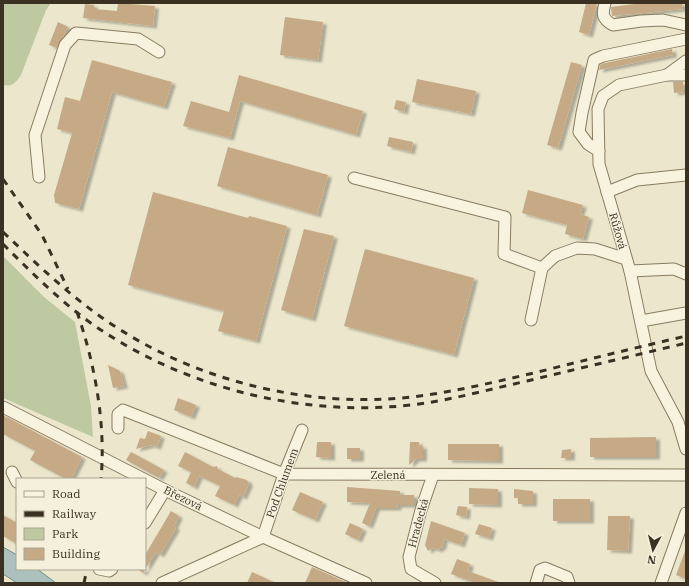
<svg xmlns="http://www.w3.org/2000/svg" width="689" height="586" font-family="'IBM Plex Serif',serif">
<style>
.green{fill:#bec9a1}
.water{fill:#acc1be;stroke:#738f8c}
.building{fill:#c6aa86;filter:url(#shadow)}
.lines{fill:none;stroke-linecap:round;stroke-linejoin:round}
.minor-casing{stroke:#887b61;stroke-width:13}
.minor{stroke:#f7f3df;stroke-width:11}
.rail{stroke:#3a3123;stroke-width:3;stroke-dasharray:7 7;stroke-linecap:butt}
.labels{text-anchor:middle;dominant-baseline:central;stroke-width:3;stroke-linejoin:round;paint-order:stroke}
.street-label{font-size:11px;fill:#3a3123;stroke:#f4f0db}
</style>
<defs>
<filter id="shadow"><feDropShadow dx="4" dy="2.5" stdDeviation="1" flood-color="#0004"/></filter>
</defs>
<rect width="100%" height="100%" fill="#ece7cc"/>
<g class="green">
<path d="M3 3H51L46 10 21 75C16 82 13 87 3 85Z"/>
<polygon points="3,256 44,297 75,322 91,406 93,437 3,398"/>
</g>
<polygon class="water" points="3,547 17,555 17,569 37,569 56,583 17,583 3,574"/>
<g class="building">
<polygon points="118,3 155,6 153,26 83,18 85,4 94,5 94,9 117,11"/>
<polygon points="586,3 597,3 589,35 579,32"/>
<polygon points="642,3 682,3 683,9 612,16 611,7"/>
<polygon points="285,17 323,22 318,60 280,55"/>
<polygon points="58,22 68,27 57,48 49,45"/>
<polygon points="672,49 673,55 599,70 600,65 605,63"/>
<polygon points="92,60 172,82 164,107 112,92 79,209 55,203 54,195 72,133 57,129 65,97 80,101"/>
<polygon points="571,62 582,65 558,148 547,145"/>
<polygon points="239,75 363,111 356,135 240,101 230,138 183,126 191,101 229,112"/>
<polygon points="417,79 476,91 471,114 412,102"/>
<polygon points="673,82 683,82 684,92 674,93"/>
<polygon points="396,100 406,102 404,112 394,109"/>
<polygon points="389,137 413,142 411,152 387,146"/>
<polygon points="228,147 328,175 317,215 217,186"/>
<polygon points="528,190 583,205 580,214 589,217 583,239 565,234 567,225 522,213"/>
<polygon points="153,192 248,218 249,216 287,226 256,341 218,331 224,311 128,285"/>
<polygon points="304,229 334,236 312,319 281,310"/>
<polygon points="365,249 474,278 454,355 344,326"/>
<polygon points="108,365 120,371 124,386 113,388"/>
<polygon points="178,398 196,405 191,417 174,410"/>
<polygon points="3,415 82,457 71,479 66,479 30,460 35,451 3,434"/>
<polygon points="148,431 161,436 157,447 151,445 136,449 140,438 145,439"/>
<polygon points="656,437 656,457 590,457 590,438"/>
<polygon points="317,442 331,442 331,458 316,457"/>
<polygon points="410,442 419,442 419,446 423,446 423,459 416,459 409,465"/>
<polygon points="448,444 499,444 499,461 448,460"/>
<rect x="347" y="448" width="13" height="11"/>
<polygon points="571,449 571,458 561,458 562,450"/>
<polygon points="131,452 164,470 159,478 126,460"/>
<polygon points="185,452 213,467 217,466 218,469 235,478 236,477 247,480 249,484 243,497 239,495 234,505 215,496 220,486 199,476 194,487 186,483 191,472 178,466"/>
<polygon points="347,487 400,491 400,495 414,495 414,505 398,505 397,508 376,508 369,526 362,523 370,503 347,502"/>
<polygon points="469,488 498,489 498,505 469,504"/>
<polygon points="514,489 533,491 533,504 518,504 518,498 514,498"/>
<polygon points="300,492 323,502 315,520 292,510"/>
<rect x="553" y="499" width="37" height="22"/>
<polygon points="458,506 467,507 466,517 456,515"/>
<polygon points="171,511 179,516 174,526 176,528 160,555 156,552 143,573 137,569 145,569 145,555"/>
<polygon points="3,515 17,523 17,544 3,536"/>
<polygon points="608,516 630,516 628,551 607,550"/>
<polygon points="431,521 465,533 461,545 444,539 442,548 440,547 439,550 432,548 428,551 425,545"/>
<polygon points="350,523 363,529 358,540 345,534"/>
<polygon points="479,524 492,528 489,538 475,534"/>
<polygon points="685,551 686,551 686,579 676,575"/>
<polygon points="457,559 470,564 468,571 498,582 498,583 475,583 451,574"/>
<polygon points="312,567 348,583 305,583"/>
<polygon points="252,572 276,583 247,583"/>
</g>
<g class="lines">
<defs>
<g id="minor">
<path d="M605 3C602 14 602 19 613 25L641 21 663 20 686 25"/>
<polyline points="686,61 667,75 619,85 603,96 598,109 599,164 630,271 651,371 678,422 686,449"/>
<polyline points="667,75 686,75"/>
<polyline points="599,151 588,144 579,132 582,113 594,60 603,56 686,39"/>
<polyline points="39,177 35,135 65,45 76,33 138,39 159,52"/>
<polyline points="354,178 505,217 504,254 542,268"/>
<polyline points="607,192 637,180 686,175"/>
<polyline points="630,271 674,269 686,274"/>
<polyline points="531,320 542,268 555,256 577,248 595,249 626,259"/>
<polyline points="641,321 686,313"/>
<polyline points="3,407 165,490 263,537 366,583"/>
<polyline points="118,428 118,414 123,410 284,474 686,475"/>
<polyline points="12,472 17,482"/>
<polyline points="433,475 421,510 409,557 411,569 435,583"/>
<polyline points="145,523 165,490"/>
<polyline points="263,537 284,474 302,430"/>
<polyline points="99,569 109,571 112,569"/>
<polyline points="162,583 263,537"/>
<polyline points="536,583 540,570 545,568 567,577 569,583"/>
<polyline points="661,583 686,513"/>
</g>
</defs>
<use href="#minor" class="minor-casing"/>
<use href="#minor" class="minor"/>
<g class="rail">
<polyline points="3,179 42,235 68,289"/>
<path d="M3 232C40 267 76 302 119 329 197 379 296 404 388 399 438 396 486 384 534 373 585 360 635 348 686 336"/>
<path d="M3 244C30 271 57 298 88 321 181 388 305 419 419 404 455 399 491 389 527 381 580 368 633 356 686 343"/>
<path d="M77 312C95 364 106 424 101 479"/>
<polyline points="84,583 87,569"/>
</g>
</g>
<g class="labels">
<g class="street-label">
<text transform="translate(618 231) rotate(74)">Růžová</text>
<text x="388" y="475">Zelená</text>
<text transform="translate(282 483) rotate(-70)">Pod Chlumem</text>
<text transform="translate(183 498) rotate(26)">Březová</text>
<text transform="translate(418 523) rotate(-75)">Hradecká</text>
</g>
</g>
<rect width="689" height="586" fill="none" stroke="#3a3123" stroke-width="8"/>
<rect x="16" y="478" width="130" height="92" fill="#f4f0db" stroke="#aaa491"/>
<rect x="24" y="491" width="20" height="6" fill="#f7f3df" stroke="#aaa491"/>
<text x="52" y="498" font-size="12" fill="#3a3123">Road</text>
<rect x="24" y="511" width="20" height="6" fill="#3a3123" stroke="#aaa491"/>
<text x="52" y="518" font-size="12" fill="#3a3123">Railway</text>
<rect x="24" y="528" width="20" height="12" fill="#bec9a1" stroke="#aaa491"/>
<text x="52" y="538" font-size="12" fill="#3a3123">Park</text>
<rect x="24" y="548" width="20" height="12" fill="#c6aa86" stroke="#aaa491"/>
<text x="52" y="558" font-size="12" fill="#3a3123">Building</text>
<g transform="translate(653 550) rotate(187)" stroke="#f4f0db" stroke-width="3" paint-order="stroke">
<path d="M0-3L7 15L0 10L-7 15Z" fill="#3a3123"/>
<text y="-6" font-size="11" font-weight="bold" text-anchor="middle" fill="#3a3123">N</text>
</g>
</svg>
